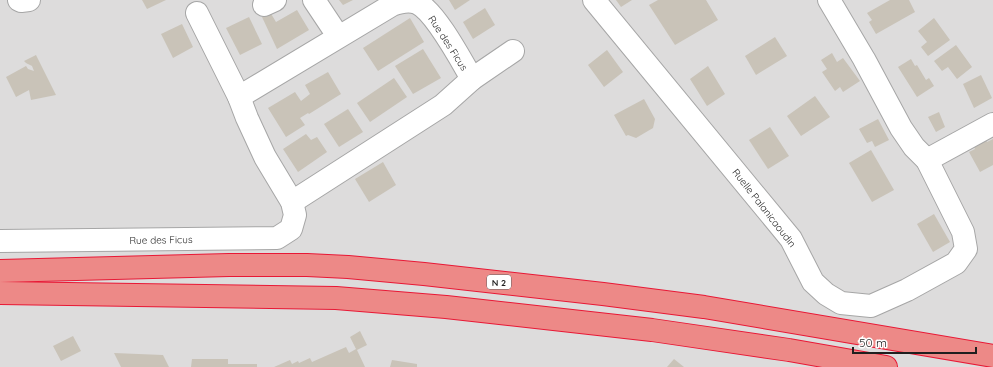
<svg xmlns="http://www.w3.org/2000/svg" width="993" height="367" font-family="Quicksand,sans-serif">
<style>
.residential{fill:#dddcdc}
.building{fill:#c9c3b8}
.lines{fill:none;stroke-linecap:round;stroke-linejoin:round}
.minor-casing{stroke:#a6a6a6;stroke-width:24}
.highway-casing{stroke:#e81835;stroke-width:24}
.minor{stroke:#fff;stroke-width:22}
.highway{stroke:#ed8987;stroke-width:22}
.labels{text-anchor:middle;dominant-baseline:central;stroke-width:3;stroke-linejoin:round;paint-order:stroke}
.shield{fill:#fff;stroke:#626262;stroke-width:1}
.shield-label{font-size:9px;font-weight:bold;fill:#1f1f1f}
.street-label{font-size:10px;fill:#1f1f1f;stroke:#fff}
</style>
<rect width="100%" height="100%" fill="#f1efe5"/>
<rect class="residential" x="0" y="0" width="993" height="367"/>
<g class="building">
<polygon points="142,0 166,0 147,9"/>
<polygon points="339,0 353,0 343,5"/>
<polygon points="449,0 470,0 455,10"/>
<polygon points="616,0 632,0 621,7"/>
<polygon points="658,0 706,0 718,20 675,45 649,5"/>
<polygon points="890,0 909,0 915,12 876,34 869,22 872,20 867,13"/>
<polygon points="485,8 495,25 473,39 463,22"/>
<polygon points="297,10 309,30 277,49 262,17 270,12 276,22"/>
<polygon points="249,17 262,44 240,55 226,28"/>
<polygon points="410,18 424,42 378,71 363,48"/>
<polygon points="934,18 950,40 928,56 921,47 927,42 918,31"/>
<polygon points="182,24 193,47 173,58 161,34"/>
<polygon points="775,37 787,56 756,75 745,56"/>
<polygon points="956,45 972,67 957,79 948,67 942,71 934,61"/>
<polygon points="423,49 441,78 413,94 395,66"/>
<polygon points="607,50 623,72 604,87 588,65"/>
<polygon points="832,53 837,62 843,58 860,81 843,92 840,87 835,91 822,72 827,69 821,60"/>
<polygon points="36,55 56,95 31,100 29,90 16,97 6,77 26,66 28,69 34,71 32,66 26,63 24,61"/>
<polygon points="911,59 915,66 917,65 926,80 929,78 934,86 917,97 898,67"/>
<polygon points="708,66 725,94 707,106 690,79"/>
<polygon points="328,72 341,94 309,114 308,113 300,118 305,125 286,137 268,108 295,92 301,101 310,94 305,85"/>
<polygon points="981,75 992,98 974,108 963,84"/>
<polygon points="394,78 407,97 370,122 357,103"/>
<polygon points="815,96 830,117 801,136 787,116"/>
<polygon points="644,99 655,119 653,128 636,138 628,135 626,136 614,115"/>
<polygon points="348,109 363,132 339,147 324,124"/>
<polygon points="939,112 945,127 936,132 928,117"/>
<polygon points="878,119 889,140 875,147 872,141 867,143 859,129"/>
<polygon points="770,127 789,156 768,169 749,140"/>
<polygon points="306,134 311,140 317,137 327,152 298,172 283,149"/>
<polygon points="984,136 987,142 993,139 993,165 980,172 969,152 975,149 972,142"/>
<polygon points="871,150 894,190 872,202 849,163"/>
<polygon points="383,162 396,185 369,202 355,179"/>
<polygon points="934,214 950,242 933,252 917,224"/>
<polygon points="360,331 367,345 357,350 365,367 274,367 290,360 292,364 298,361 299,363 310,358 312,362 346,347 349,353 356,349 350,337"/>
<polygon points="73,336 81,351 61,361 53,346"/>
<polygon points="114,353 163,355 169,367 121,367"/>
<polygon points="192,359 228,359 228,364 257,364 257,367 191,367"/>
<polygon points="674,359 684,367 667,367"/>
<polygon points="392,360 417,364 417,367 390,367"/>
</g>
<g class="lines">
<defs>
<g id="minor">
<polyline points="19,0 21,1 29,0"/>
<polyline points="314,0 338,36"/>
<polyline points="594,0 791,239 813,282 826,294 841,303 871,306 907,290 956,263 966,249 963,232 927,160 914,147 901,128 864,59 829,0"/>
<polyline points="264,5 275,0"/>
<path d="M239 97 392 5C400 2 409 0 417 3 435 11 461 60 472 79"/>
<polyline points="927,160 993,124"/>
<polyline points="292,202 443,105 472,79 513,51"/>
<polyline points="0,241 277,238 291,229 295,215 292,202 265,157 247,118 239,97 197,13"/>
</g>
<g id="highway">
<polyline points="0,271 229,265 307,265 348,267 424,274 603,294 704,307 993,356"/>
<polyline points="0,293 336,298 446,307 652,330 789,350 886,367"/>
</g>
</defs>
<use href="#minor" class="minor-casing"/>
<use href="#highway" class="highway-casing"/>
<use href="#minor" class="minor"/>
<use href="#highway" class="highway"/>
</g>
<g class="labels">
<rect class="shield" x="487" y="275" width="24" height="14" rx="3"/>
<g class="shield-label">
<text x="499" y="282">N 2</text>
</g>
<g class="street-label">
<text transform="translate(448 43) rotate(57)">Rue des Ficus</text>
<text transform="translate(764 208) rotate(52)">Ruelle Palanicaoudin</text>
<text transform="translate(161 240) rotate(-1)">Rue des Ficus</text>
</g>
</g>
<path d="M853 347v6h123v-6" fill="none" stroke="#1f1f1f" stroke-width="2"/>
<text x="859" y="347" font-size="12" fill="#1f1f1f" stroke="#ffffff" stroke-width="3" paint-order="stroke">50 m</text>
</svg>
